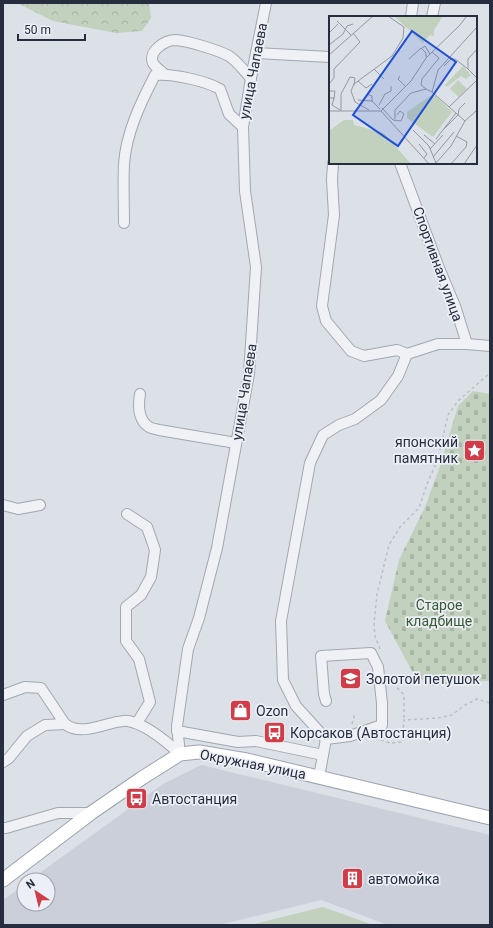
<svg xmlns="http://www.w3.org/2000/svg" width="493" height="928" font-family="Roboto,sans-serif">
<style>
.built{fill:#cacfd9}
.forest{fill:url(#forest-crowns)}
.cemetery{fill:url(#cemetery-stones)}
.park{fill:#c1d1bd}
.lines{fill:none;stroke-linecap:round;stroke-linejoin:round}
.minor-casing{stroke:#a2a7b1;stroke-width:12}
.major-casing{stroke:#9ca3b3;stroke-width:15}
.path{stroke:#bbbec5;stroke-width:1.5;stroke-dasharray:3 3;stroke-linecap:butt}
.minor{stroke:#eff1f5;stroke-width:10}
.major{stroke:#fff;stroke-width:13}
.labels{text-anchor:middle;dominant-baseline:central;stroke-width:3.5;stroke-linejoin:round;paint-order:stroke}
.street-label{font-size:14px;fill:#262d3e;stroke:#eceff5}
.poi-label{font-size:14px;fill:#262d3e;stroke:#eceff5;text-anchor:start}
.park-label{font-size:14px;fill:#375a33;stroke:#eceff5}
.inset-road{fill:none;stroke:#9398a3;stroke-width:1}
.view{fill:#1d4ed8;fill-opacity:0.15;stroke:#1d4ed8;stroke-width:2}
.inset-edge{fill:none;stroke:#262d3e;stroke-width:2}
</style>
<defs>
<pattern id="forest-crowns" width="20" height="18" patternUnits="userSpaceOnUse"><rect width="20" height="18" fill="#c1d1bd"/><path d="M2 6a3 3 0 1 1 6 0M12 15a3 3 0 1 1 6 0" fill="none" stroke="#a6b4a4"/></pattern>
<pattern id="cemetery-stones" width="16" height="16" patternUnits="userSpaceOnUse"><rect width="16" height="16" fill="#c1d1bd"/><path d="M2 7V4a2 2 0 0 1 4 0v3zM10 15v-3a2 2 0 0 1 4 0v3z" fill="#a6b4a4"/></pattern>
</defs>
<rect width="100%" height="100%" fill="#dce0e7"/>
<polygon class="built" points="201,765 490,835 490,925 388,925 321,900 219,925 5,925 3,923 3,900 24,885 24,904 48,904 48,880 30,880 163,784"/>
<polygon class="forest" points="17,3 149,3 151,18 142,31 116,33 53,21"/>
<polygon class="cemetery" points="473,391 490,394 490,681 484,681 429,686 412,671 385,621 399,560 425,507 440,466 458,406"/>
<polygon class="park" points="323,907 373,925 250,925"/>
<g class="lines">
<defs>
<g id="minor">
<polyline points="411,17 413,3"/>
<polyline points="432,17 435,3"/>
<polyline points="256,53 330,57"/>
<path d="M164 74C161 71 155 67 153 63 148 51 165 40 176 40 188 41 218 50 229 56 237 61 244 71 251 78"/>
<polyline points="333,163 332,180 334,215 322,306 326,321 351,351 364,356 397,350 407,354"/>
<polyline points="400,163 439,268 455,306 467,344 490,346"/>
<path d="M124 223C124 204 123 184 124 164 126 133 141 102 155 75 171 73 206 81 220 89L229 114 243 127"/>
<path d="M140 394C138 406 138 420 149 427 152 429 156 429 159 430L236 443"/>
<polyline points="3,505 18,509 40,505"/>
<polyline points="127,514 147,527 155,550 151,577 141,595 126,607 126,641 139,659 150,702 137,723"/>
<path d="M3 695 25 687 41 688 65 724C79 735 100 726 116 722 120 722 124 720 128 721 146 724 167 742 180 754"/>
<polyline points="177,731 238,742 256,741 323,755"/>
<polyline points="326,739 296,706 283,680 281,621 310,463 323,435 339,425 355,419 381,400 398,376 407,354 438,344 467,344"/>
<polyline points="180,754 177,726 188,649 199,618 217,548 249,374 256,267 245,191 243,127 251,78 266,3"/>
<polyline points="3,762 9,758 27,736 45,725 65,724"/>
<polyline points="319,777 326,739 350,736 382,725 382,703 378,667 371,653 321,656 324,694 326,701"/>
<polyline points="3,828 6,828 58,813 91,813"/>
</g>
<polyline id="major" points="3,880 91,813 142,778 180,754 199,752 247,760 490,818"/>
</defs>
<use href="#minor" class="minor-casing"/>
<use href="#major" class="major-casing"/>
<g class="path">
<polyline points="380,649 375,636 374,624 377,594 389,545 400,527 419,508 427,484 438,459 448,415 458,401 490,373"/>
<polyline points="389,679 404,695 404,720"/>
<polyline points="352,724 355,713"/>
<polyline points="375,738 390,743 402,742 404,720 438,718 452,715 465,705 477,699 490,703"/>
</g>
<use href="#minor" class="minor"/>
<use href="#major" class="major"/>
</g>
<defs>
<symbol id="sight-square" viewBox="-11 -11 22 22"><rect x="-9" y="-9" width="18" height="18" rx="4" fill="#d03d48" stroke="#eceff5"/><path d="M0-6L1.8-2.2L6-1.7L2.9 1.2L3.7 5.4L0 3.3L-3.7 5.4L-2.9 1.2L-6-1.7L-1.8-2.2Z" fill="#fff"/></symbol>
<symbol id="school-square" viewBox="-11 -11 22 22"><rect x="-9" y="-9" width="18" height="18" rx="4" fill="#d03d48" stroke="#eceff5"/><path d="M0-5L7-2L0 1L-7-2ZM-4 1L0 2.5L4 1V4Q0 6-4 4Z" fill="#fff"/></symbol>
<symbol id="shop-square" viewBox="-11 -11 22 22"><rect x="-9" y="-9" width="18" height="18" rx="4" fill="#d03d48" stroke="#eceff5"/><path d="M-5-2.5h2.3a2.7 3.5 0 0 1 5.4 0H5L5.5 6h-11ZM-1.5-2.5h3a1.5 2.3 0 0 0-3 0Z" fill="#fff"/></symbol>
<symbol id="bus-square" viewBox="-11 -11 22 22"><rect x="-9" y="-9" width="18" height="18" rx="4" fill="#d03d48" stroke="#eceff5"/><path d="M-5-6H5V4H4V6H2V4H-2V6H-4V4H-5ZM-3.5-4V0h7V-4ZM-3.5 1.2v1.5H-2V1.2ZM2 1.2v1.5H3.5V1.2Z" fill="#fff"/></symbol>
<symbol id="building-square" viewBox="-11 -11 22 22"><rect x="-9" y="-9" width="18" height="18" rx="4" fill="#d03d48" stroke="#eceff5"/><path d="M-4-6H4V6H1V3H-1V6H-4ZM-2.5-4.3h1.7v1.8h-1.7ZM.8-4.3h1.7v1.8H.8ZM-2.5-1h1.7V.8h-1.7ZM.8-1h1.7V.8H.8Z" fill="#fff"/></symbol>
</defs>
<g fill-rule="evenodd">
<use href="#sight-square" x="462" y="438" width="25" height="25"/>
<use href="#school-square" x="338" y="666" width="25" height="25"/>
<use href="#shop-square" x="228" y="698" width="25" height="25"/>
<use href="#bus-square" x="262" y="720" width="25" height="25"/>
<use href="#bus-square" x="124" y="786" width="25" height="25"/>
<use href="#building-square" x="340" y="866" width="25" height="25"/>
</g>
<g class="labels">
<g class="street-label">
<text transform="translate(253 71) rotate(-79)">улица Чапаева</text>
<text transform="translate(438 264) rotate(70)">Спортивная улица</text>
<text transform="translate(244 392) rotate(-81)">улица Чапаева</text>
<text transform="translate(253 764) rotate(11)">Окружная улица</text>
</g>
<g class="poi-label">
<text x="458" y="442" text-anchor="end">японский<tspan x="458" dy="16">памятник</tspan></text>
<text x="366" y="679">Золотой петушок</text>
<text x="256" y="711">Ozon</text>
<text x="290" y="733">Корсаков (Автостанция)</text>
<text x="152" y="799">Автостанция</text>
<text x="368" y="879">автомойка</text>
</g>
<g class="park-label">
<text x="439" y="605">Старое<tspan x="439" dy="16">кладбище</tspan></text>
</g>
</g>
<g transform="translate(329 16)">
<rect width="148" height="148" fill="#dce0e7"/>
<path d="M65 0H114L105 14V20L101 19 94 27Z" fill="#c1d1bd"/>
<path d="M101 80H107L123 96 104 121 78 102V96Z" fill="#c1d1bd"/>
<path d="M134 50 142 59 137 63 132 60 119 70H115ZM129 64 138 73 130 81 121 73ZM15 104H24L25 109 55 117 82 148H0V115Z" fill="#c1d1bd"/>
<path class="inset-road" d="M8 5 22 19M0 17 9 8M0 29 14 18 18 10 24 8M93 32 96 30 101 38M148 33 139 43V53L148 62M0 39 44 0M80 43 92 32 97 37V41M115 50 122 43H126L139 53M45 53 55 63M71 60 69 63 76 70M29 65 37 72 43 68M0 68 5 62V53L31 26 24 17M97 73 92 69 93 63 110 42 103 36M0 75H6L5 83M38 78 43 80V85L51 93M0 82H5L3 89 11 94M29 84 43 85M50 89 56 78 62 75V70M120 91 148 64M53 92 64 104 72 105 75 98 71 95 68 99M40 94 26 86 22 75 25 68 63 40 74 22 75 11 59 0M0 95H52L100 148M12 95V78L21 61 26 62 25 69M52 95 82 65 97 42 130 10 138 0M129 99 130 93 136 87M66 103V94L82 77 97 73 103 76M136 105 103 76 109 54 148 11M84 114 100 130 107 147M113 115 129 99M95 119 106 128M107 123 127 97M90 128 98 138 95 142M101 133 114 119M104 141 125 116M106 148 122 130 136 105 148 94M122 148 137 131 138 126 127 120M135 148 148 129"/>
<path class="view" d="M83 15 127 46 69 130 24 99Z"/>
<rect width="148" height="148" class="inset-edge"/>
</g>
<rect width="493" height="928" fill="none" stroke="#262d3e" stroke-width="8"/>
<g transform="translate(36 892) rotate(325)"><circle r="19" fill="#eceff5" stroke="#9da1ac"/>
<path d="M0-3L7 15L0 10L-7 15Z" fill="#d03d48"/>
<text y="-6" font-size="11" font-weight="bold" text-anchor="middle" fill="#262d3e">N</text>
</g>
<path d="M18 34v6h67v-6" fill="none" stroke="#262d3e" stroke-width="2"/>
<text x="24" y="34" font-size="12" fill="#262d3e" stroke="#eceff5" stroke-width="3" paint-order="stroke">50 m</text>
</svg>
